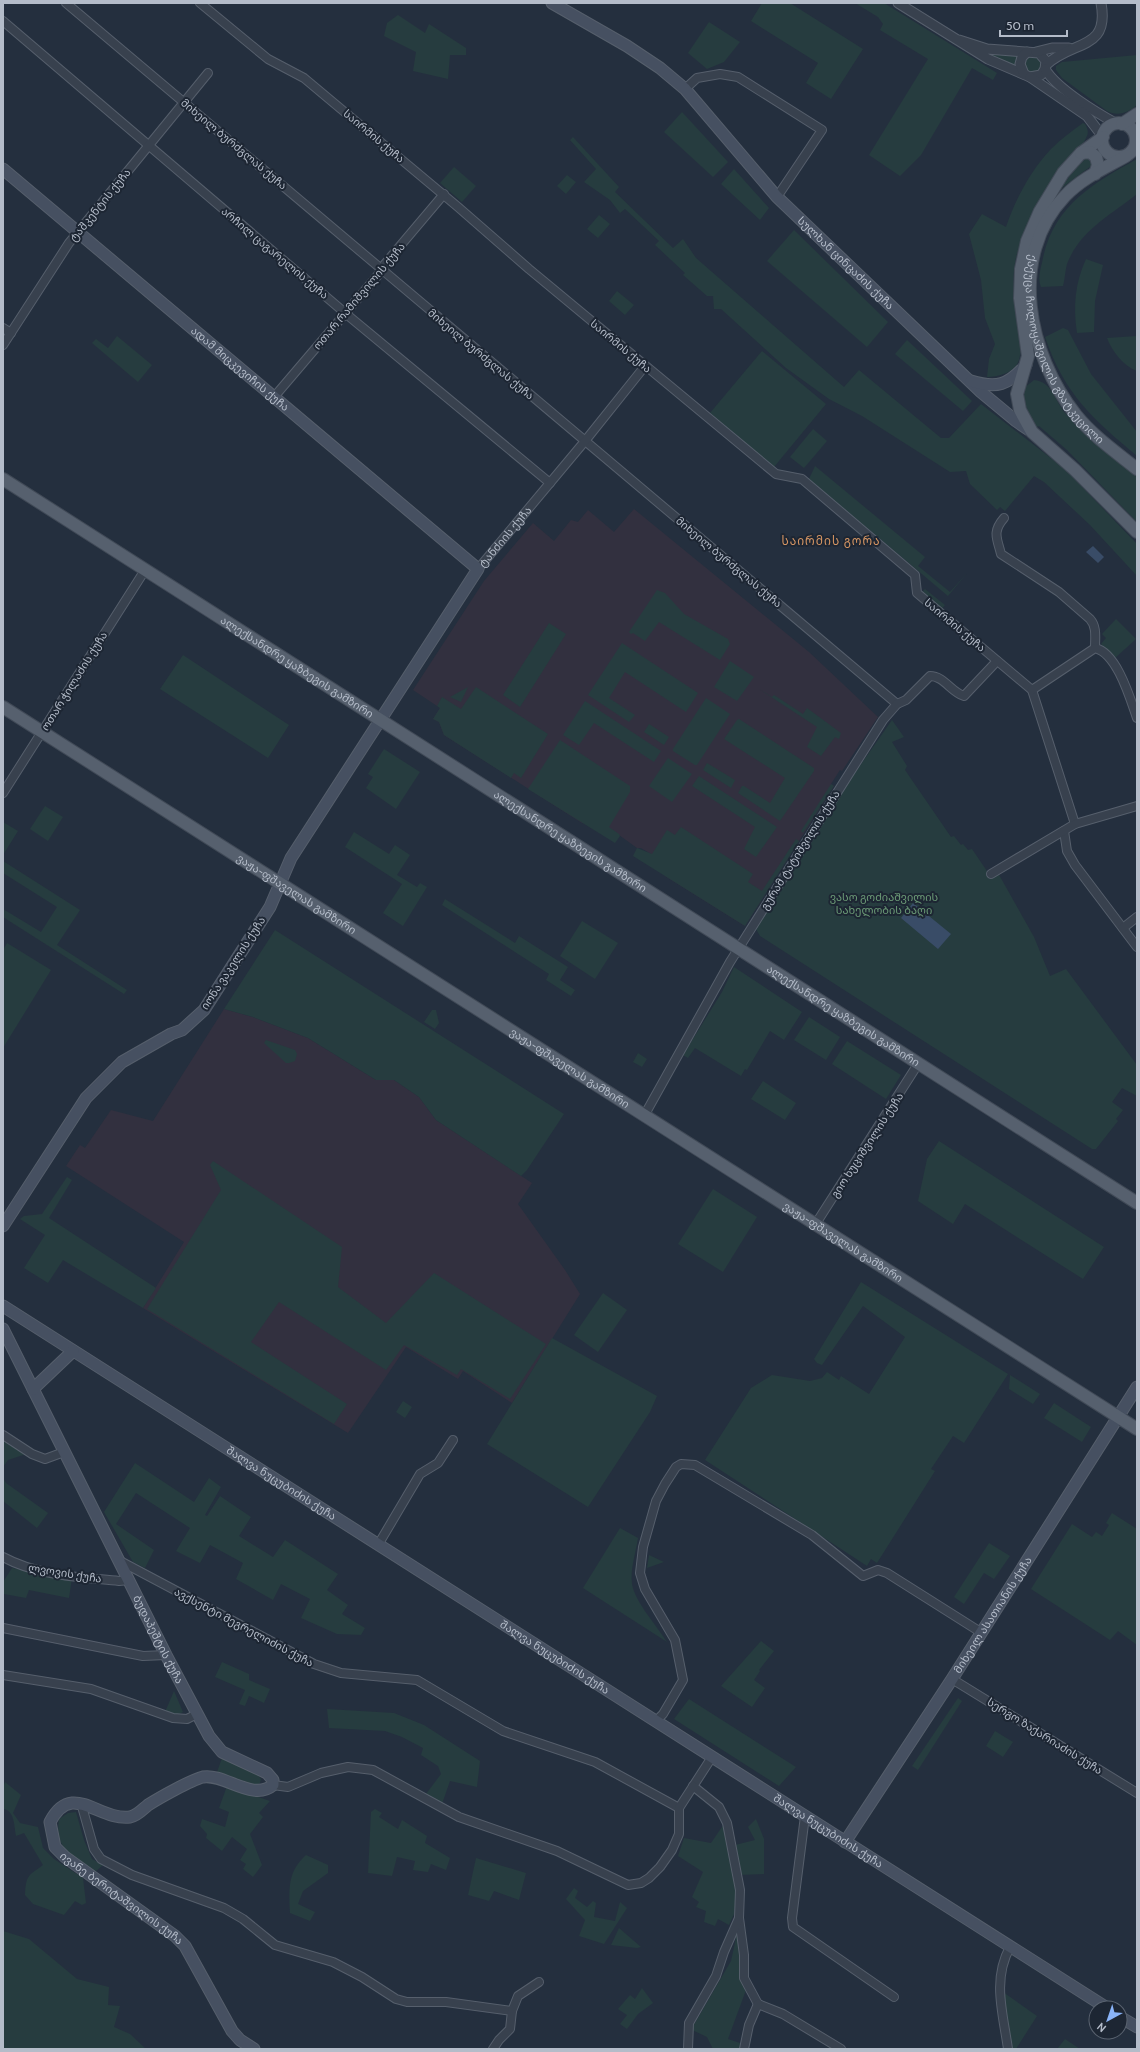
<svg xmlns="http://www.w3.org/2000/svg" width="1140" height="2052" font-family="Cabin,'Noto Sans Georgian',sans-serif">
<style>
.medical{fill:#32303f}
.green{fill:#263c3f}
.water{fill:#394c67}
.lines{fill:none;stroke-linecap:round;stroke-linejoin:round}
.minor-casing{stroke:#565f6c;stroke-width:10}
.tertiary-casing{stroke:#565f6c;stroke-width:11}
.secondary-casing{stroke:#565f6c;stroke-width:13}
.primary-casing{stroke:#414a57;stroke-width:14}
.minor{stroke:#38414e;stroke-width:8}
.tertiary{stroke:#38414e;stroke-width:9}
.secondary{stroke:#465061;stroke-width:11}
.primary{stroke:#56606e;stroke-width:12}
.labels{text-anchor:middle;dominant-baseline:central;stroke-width:4;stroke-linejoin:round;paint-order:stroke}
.street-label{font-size:11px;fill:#b4bcc9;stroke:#1d2633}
.park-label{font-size:11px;fill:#6b9a76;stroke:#1d2633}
.neighbourhood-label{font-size:12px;letter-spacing:1px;fill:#d59563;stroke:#1d2633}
</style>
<rect width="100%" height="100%" fill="#242f3e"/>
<g class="medical">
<polygon points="634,509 809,652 878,717 842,771 840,770 831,784 834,786 745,926 665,876 671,866 641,848 637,848 608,827 582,823 444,735 439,722 433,719 440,708 413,690 484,581 533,523 554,541 571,520 578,522 588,510 614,532"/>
<polygon points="224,1009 253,1017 308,1038 376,1080 394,1080 419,1097 436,1120 532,1183 518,1204 565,1270 580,1294 512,1403 463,1371 458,1379 406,1347 348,1433 143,1308 184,1242 66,1166 80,1145 85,1148 111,1110 153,1121"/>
</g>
<g class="green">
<polygon points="762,3 790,3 863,49 831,99 806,83 818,63 751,21"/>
<polygon points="855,3 884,3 997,73 993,80 972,68 921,155 900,176 869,155 928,59 880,30 883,24 878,17"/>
<polygon points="398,15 425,33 429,24 466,48 466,55 450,55 448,79 413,71 416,52 384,36 387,23"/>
<polygon points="709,22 740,42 724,62 707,69 688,53"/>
<polygon points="1021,54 1016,66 989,55"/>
<path d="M1137 55V105C1129 112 1118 117 1107 111L1062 78 1056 70V66L1062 62Z"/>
<circle cx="1033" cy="64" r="8"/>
<polygon points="682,112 728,162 713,177 664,132"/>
<path d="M1083 123 1085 124C1088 129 1089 133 1086 138 1082 148 1066 161 1059 171 1039 195 1026 225 1017 254 1011 275 1014 297 1017 318 1019 332 1023 346 1019 360 1015 373 998 377 987 377L989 359 995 344 985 318 981 280 969 234 982 214 1006 227C1015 200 1031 170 1051 149 1061 139 1072 131 1083 123Z"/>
<polygon points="573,137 619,187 615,192 673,248 683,239 696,258 844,387 859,370 941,438 949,438 981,404 1065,469 1137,544 1137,576 1090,525 1044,482 1034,476 1005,511 1000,507 997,510 970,484 966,471 950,472 862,416 829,399 786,368 721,309 714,309 713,296 707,296 683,275 685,273 655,245 659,241 625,209 620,213 610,200 584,182 596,169 570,140"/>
<polygon points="1087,158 1092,163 1091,166 1059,190 1078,165"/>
<path d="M1137 159V194C1111 215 1080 230 1067 264 1065 271 1065 279 1063 286L1041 287C1037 278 1041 268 1043 258 1054 205 1094 183 1137 159Z"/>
<polygon points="454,167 476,186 462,202 440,183"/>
<polygon points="734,169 769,208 760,220 721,184"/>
<polygon points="567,175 576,182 566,194 557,186"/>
<polygon points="599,215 610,224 598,238 587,229"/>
<polygon points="794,230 888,322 867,347 767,261"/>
<path d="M1086 259 1103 265 1095 301 1094 332 1077 333C1073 306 1075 283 1086 259Z"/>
<polygon points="617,291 634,305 625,315 609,301"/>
<path d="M1063 328 1068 330 1091 374 1137 432V456C1092 418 1065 395 1045 337Z"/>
<polygon points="117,336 152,365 138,382 92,343 96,339 108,348"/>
<path d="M1137 336V371C1123 366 1112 351 1107 338Z"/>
<polygon points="907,340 972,401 963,411 895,354"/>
<polygon points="762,351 826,404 774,467 710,413"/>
<path d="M1034 380C1053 382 1055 402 1066 414 1086 438 1113 457 1137 477V522L1067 450 1039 426 1037 427C1029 415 1022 402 1024 388Z"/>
<polygon points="813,429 827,441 804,468 790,457"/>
<polygon points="815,466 925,557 918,566 950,592 967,573 948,596 809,479"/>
<polygon points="925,589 945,605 941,610 922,592"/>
<polygon points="657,590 665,593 684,614 728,639 730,644 720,660 659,622 645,641 633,633 631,634 629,632"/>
<polygon points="1116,619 1136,639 1115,658 1101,644 1106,638 1102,634"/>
<polygon points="549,623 566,634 520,707 503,695"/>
<polygon points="622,643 698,693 686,712 625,672 609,698 635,715 629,722 588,695"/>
<polygon points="183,655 289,725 268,758 160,689"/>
<polygon points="730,661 754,677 737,701 714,687"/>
<polygon points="468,687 461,702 450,697"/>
<polygon points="476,687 548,734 521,778 514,773 511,778 444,735 439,722 433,719 440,708 437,706 442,697 461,709"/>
<polygon points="759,689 772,697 774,695 803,714 807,708 841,733 839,739 835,737 821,756 807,747 817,727"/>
<polygon points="706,698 730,714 697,765 695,765 673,751 673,749"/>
<polygon points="585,701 661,751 654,762 594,723 579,745 563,735"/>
<polygon points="739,719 814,768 814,771 780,821 738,793 742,786 744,786 770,803 785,778 724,739 737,720"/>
<polygon points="892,720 904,737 892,742 907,766 905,770 951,837 954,836 961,845 963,844 968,850 972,849 991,877 998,873 1034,937 1050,976 1066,969 1137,1065 1137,1096 1122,1088 1112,1102 1123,1110 1116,1119 1118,1121 1096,1149 1092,1149 760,936 756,929 831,807"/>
<polygon points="649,724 669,737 664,745 644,732"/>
<polygon points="560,740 630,786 630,792 609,827 619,834 620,836 615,843 528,789"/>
<polygon points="384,749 420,772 396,809 366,788 373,777 368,774"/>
<polygon points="668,758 692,774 672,802 649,786"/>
<polygon points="707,763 735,780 731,788 703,770"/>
<polygon points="699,776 777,827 756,857 744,849 755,827 692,786"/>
<polygon points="831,784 834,786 803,833 801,831"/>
<polygon points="45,806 63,817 48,841 30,829"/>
<polygon points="3,822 18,831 3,855"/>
<polygon points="681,827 753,874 748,882 762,891 796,839 799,841 745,926 633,856 637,848 652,854 667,830 675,835"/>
<polygon points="354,832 389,854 395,845 410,855 397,875 417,887 420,883 427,887 403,926 383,913 402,884 345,847"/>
<polygon points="3,861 80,910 57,945 127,990 124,994 3,917 3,909 41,932 57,907 3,873"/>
<polygon points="445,899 515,943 519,936 568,967 560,980 575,990 571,996 546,980 549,974 442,905"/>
<polygon points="582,921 618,943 595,979 560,956"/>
<polygon points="275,930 564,1114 527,1170 521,1176 436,1120 419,1097 394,1080 376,1080 308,1038 253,1017 224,1009"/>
<polygon points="7,943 51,970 3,1048 3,950"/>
<polygon points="734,967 802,1012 784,1040 770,1031 747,1070 745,1069 741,1076 695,1048 688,1058 683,1055 722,992"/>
<polygon points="432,1010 436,1010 439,1023 435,1029 424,1022"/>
<polygon points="809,1017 840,1037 826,1060 794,1040"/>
<polygon points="266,1040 295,1050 297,1054 295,1061 289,1063 286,1063 264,1043"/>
<polygon points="847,1041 901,1075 886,1099 832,1064"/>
<polygon points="638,1053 647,1059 642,1067 633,1062"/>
<polygon points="763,1081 796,1103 785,1120 751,1099"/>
<polygon points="939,1141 1104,1247 1083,1279 965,1204 953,1224 918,1201 927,1159"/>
<polygon points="213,1161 342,1247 338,1287 386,1323 434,1273 546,1344 510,1399 461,1369 457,1375 404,1345 386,1370 279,1302 251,1342 347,1404 334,1424 147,1309 221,1190 210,1165"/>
<polygon points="67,1177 72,1180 49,1218 156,1288 143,1308 63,1260 48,1283 24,1268 45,1235 20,1219 24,1216 42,1214"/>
<polygon points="713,1189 757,1217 723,1272 678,1244"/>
<polygon points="861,1282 1008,1374 964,1443 953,1436 931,1469 935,1471 877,1563 871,1559 867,1566 705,1460 751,1388 772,1375 810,1381 822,1378 827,1372 839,1380 841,1376 869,1394 905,1337 863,1306 822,1365 817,1363 814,1359"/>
<polygon points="603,1293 627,1310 598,1352 574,1335"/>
<polygon points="552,1338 657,1396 650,1412 588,1507 487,1444"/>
<polygon points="1010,1375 1040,1394 1033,1404 1009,1389"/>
<polygon points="403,1401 412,1407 405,1418 396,1412"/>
<polygon points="1054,1403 1091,1427 1082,1442 1044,1418"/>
<polygon points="3,1440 26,1454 8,1460 3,1467"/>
<polygon points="135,1463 194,1502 209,1478 221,1487 205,1515 207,1516 220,1496 251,1517 239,1536 273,1557 285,1540 338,1574 327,1590 348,1605 342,1614 365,1628 361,1635 337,1634 301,1618 310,1599 281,1584 273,1600 236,1579 243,1563 210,1545 200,1563 176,1551 190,1528 136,1493 116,1524 154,1550 145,1568 133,1562 104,1512"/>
<polygon points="3,1478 6,1483 48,1513 37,1528 3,1501"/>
<polygon points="1112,1513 1137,1529 1137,1645 1118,1631 1110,1640 1031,1589 1072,1524 1092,1537 1096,1532 1102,1536 1109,1525 1106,1523"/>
<path d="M620 1528 638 1538C636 1552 630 1569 632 1584 635 1602 657 1626 667 1642L583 1588Z"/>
<polygon points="989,1543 1010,1556 994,1579 984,1573 964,1604 954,1597"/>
<polygon points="649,1555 664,1562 647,1568"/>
<polygon points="12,1568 72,1578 69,1598 29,1590 26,1598 4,1594 3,1582"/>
<polygon points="761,1641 774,1651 759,1670 760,1671 754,1680 765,1688 752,1707 721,1686"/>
<polygon points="222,1662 249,1674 249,1680 270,1689 264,1703 249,1696 245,1706 239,1704 245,1690 215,1677"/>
<polygon points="174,1691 183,1712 177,1715 165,1712"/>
<polygon points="958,1698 962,1701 918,1770 912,1766"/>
<polygon points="689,1699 796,1767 779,1786 674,1719"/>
<polygon points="327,1709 394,1713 424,1725 480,1761 477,1787 450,1781 442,1804 426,1794 441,1774 438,1766 421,1755 423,1748 402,1737 385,1731 329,1728"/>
<polygon points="995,1731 1013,1742 1003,1757 986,1746"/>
<polygon points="222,1758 256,1773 261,1779 260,1783 256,1785 217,1772"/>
<path d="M5 1782 21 1795 13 1813 20 1823 38 1827 43 1848 54 1859 83 1878 86 1903 82 1905 75 1901 64 1915 33 1904 25 1895C26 1875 28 1876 43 1865L24 1833 16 1836C14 1827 15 1810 3 1809V1787Z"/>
<polygon points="227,1786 270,1801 259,1813 263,1817 250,1834 262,1865 253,1877 243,1869 246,1864 240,1860 247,1849 232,1837 222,1851 206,1838 207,1834 200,1826 202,1819 225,1827 229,1812 219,1808"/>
<polygon points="375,1809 382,1813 379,1817 398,1829 402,1820 427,1836 425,1843 450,1858 446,1870 431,1864 428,1872 413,1870 415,1861 397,1857 392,1876 368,1873 371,1812"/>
<path d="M76 1812 84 1840 92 1859 103 1865 95 1872C73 1855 54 1850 59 1819L68 1813Z"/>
<polygon points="756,1819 764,1839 764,1874 740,1875 735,1845 755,1840 748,1827"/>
<polygon points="724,1824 738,1892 735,1912 729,1925 718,1919 715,1926 704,1922 706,1911 696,1907 699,1902 692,1897 703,1872 678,1856 684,1838 711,1843"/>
<path d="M306 1855 328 1865V1873L303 1891 298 1904 315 1912 310 1921 290 1913C289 1890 287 1872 306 1855Z"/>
<polygon points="476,1858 526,1873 519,1900 494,1891 489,1901 468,1895"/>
<polygon points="574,1888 578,1891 575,1898 587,1907 593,1901 596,1903 594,1917 615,1921 620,1902 627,1908 604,1944 579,1936 585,1920 566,1899"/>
<polygon points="739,1924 746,1990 728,2039 743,2044 742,2049 713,2049 707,2037 688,2028 695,2023 731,1961"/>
<polygon points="619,1928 641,1947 637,1948 611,1945"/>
<polygon points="3,1931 29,1939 77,1979 109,1987 108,2005 120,2006 114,2027 130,2034 146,2049 3,2049"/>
<polygon points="642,1988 653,2003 638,2014 627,2029 620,2024 627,2015 618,2009 630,1995 635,1999"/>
<polygon points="1003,1992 1037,2016 1016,2049 1012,2049"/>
<polygon points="1065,2039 1080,2049 1057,2049"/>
</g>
<g class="water">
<polygon points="1093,546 1104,557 1098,563 1086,552"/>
<polygon points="913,903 951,934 938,949 901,918"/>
</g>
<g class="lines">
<defs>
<g id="minor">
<polyline points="66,3 897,704"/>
<polyline points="200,3 268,59 304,78 458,207 529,269 776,474 802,479 915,575 917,593 1032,690 1075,824"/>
<polyline points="3,21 351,318 550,483"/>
<polyline points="685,89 697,78 720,74 738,77 822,130 777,197"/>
<polyline points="3,328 11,333"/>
<polyline points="3,345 69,243 208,73"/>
<polyline points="274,397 378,275 384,265 444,194"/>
<path d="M1004 518C992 532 997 538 1001 554L1059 592 1090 619C1097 627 1095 637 1095 648"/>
<path id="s1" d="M478 569 585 441 645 366"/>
<path d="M1032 690 1095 648C1117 653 1130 698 1137 718"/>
<polyline points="3,793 145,570"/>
<polyline points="1064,831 1067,851 1075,865 1137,947"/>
<polyline points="991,874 1075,824 1137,806"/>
<polyline points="1123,928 1137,917"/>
<path d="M644 1116 730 962 883 720 897 704 906 700 930 676C944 676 951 692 964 696L997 661"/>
<polyline points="815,1225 918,1064"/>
<polyline points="3,1435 32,1454 45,1459 64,1452"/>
<polyline points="378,1545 420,1474 438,1463 453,1440"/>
<path d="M3 1557C38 1576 80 1577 119 1581L129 1580"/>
<polyline points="120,1561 314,1664 341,1673 417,1680 503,1731 595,1762 679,1808"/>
<polyline points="3,1628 143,1656 166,1655"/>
<polyline points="3,1675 91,1689 173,1718 187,1719 197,1714"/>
<polyline points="952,1679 1137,1793"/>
<polyline points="656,1721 663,1714 683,1680 675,1640 645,1589 640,1573 643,1547 656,1501 665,1484 676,1467 681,1464 695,1465 812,1535 863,1576 878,1570 887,1573 982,1633"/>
<polyline points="273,1785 288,1787 321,1773 348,1767 373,1770 459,1817 557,1851 628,1885 641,1883 649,1878 660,1867 672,1850 679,1834 679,1808 712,1757"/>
<polyline points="81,1803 94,1849 101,1859 132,1875 224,1908 243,1919 275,1945 333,1962 362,1977 396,1999 407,2002 446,2002 512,2011"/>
<polyline points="805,1816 792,1918 793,1927 894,1997"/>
<polyline points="739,1918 744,1955 744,1978 758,2004"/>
<polyline points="758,2004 783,2014 841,2049"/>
<polyline points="493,2049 499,2040 510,2029 512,2011 518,1996 539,1982"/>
<polyline points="688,2049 689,2023 716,1976 724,1952 739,1918 740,1890 727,1823 719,1807 693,1786"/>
<polyline points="744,2049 749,2025 758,2004"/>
<path d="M1008 2049C1003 2013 992 1980 1010 1947"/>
</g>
<g id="tertiary">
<polyline points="898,3 988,59 1030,77 1041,75 1045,69 1046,61 1039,53 987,49 959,40"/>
<polyline points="1036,52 1052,48 1069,48"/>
<path d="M1046 65C1072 40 1110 51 1101 3"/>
<path d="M1045 69C1057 89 1097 113 1117 124"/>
<polyline points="1024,74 1020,64 1022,57 1027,52"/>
<polyline points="1030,77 1087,116 1103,137"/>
</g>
<g id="secondary">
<path id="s2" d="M552 3 627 46 660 68 685 89 777 197 981 392 1016 421 1032 432"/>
<path id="s3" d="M3 169 478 569 291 858 270 907 204 1010 182 1030 171 1034 122 1062 86 1098 3 1226"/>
<path d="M971 381C997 389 1008 385 1026 365"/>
<path id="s4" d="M3 1306 1107 2008"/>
<path id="s5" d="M3 1329 166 1655 209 1736 222 1752 267 1773 273 1780V1785C253 1802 224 1773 203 1777 191 1780 159 1798 148 1805 143 1809 137 1816 130 1817 98 1821 72 1780 50 1822L55 1847 65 1857 175 1936 185 1946 232 2031 240 2040 254 2049"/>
<polyline points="33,1389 73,1351"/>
<path id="s6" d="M845 1842 952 1679 1137 1387"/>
<polyline points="1120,2017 1137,2027"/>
</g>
<g id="primary">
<circle cx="1119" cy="140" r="17"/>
<polyline points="1122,124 1137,114"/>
<polyline points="1103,137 1081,153 1063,173 1040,211 1027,241 1021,269 1020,298 1028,356 1017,394 1020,410 1032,432 1075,470 1137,532"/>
<polyline points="1081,153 1090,152 1096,157 1098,165 1095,174"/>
<path id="s7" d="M1126 156C1105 168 1082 178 1065 196 1007 257 1028 355 1076 415 1093 436 1116 452 1137 469"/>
<path id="s8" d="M3 479 1137 1203"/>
<path id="s9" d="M3 707 1137 1429"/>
</g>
</defs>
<use href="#minor" class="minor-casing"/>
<use href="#tertiary" class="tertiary-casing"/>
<use href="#secondary" class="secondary-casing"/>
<use href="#primary" class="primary-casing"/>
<use href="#minor" class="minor"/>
<use href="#tertiary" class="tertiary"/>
<use href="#secondary" class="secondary"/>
<use href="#primary" class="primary"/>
</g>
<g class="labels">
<g class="street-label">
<text transform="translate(374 136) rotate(40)">საირმის ქუჩა</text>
<text transform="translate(234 144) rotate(40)">მიხეილ ბურძგლას ქუჩა</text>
<text transform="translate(100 205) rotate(-51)">ტაშკენტის ქუჩა</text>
<text transform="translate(275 253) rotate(40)">არჩილ ცაგარელის ქუჩა</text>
<text stroke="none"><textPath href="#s2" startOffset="396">სულხან ცინცაძის ქუჩა</textPath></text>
<text transform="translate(359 296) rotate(-50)">ოთარ რამიშვილის ქუჩა</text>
<text transform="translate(621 346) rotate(40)">საირმის ქუჩა</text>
<text stroke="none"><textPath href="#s7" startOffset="245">ქაქუცა ჩოლოყაშვილის გზატკეცილი</textPath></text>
<text transform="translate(481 354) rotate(40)">მიხეილ ბურძგლას ქუჩა</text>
<text stroke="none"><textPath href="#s3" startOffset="310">ადამ მიცკევიჩის ქუჩა</textPath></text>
<text stroke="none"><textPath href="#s1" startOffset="42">ტანძიის ქუჩა</textPath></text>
<text transform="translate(729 562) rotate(40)">მიხეილ ბურძგლას ქუჩა</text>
<text transform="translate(955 625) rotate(40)">საირმის ქუჩა</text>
<text stroke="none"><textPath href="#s8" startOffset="349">ალექსანდრე ყაზბეგის გამზირი</textPath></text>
<text transform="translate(74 681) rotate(-58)">ოთარ ჭილაძის ქუჩა</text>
<text stroke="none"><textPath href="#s8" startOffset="673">ალექსანდრე ყაზბეგის გამზირი</textPath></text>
<text transform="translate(800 850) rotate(-58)">გურამ ტატიშვილის ქუჩა</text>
<text stroke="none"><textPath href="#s9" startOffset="348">ვაჟა-ფშაველას გამზირი</textPath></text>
<text transform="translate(233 963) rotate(-57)">იონა ვაკელის ქუჩა</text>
<text stroke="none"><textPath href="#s8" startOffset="997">ალექსანდრე ყაზბეგის გამზირი</textPath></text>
<text stroke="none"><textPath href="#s9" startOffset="672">ვაჟა-ფშაველას გამზირი</textPath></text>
<text transform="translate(867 1145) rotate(-57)">გიო ხუციშვილის ქუჩა</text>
<text stroke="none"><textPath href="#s9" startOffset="996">ვაჟა-ფშაველას გამზირი</textPath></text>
<text stroke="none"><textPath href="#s4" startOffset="330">შალვა ნუცუბიძის ქუჩა</textPath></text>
<text transform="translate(65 1573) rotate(9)">ლვოვის ქუჩა</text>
<text stroke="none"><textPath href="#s6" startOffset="271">მიხეილ ასათიანის ქუჩა</textPath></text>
<text transform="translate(244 1627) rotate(28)">ავქსენტი მეგრელიძის ქუჩა</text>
<text stroke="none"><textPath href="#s5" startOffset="347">ბუდაპეშტის ქუჩა</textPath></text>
<text stroke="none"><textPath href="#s4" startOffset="654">შალვა ნუცუბიძის ქუჩა</textPath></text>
<text transform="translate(1045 1736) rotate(32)">სერგო ზაქარიაძის ქუჩა</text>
<text stroke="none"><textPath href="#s4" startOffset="978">შალვა ნუცუბიძის ქუჩა</textPath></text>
<text stroke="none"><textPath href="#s5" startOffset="898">ივანე ბერიტაშვილის ქუჩა</textPath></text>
</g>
<g class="park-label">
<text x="884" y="897">ვასო გოძიაშვილის<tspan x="884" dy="13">სახელობის ბაღი</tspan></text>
</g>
<g class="neighbourhood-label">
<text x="831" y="540">საირმის გორა</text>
</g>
</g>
<rect width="1140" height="2052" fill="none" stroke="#b4bcc9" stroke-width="8"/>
<g transform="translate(1108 2020) rotate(220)"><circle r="19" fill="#1d2633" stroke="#59626f"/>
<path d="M0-3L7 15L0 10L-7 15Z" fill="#8ab4f8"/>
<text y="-6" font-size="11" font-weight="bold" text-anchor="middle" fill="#b4bcc9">N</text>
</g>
<path d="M1000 30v6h67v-6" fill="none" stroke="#b4bcc9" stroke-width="2"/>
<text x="1006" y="30" font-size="12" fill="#b4bcc9" stroke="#1d2633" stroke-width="3" paint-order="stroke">50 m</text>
</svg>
